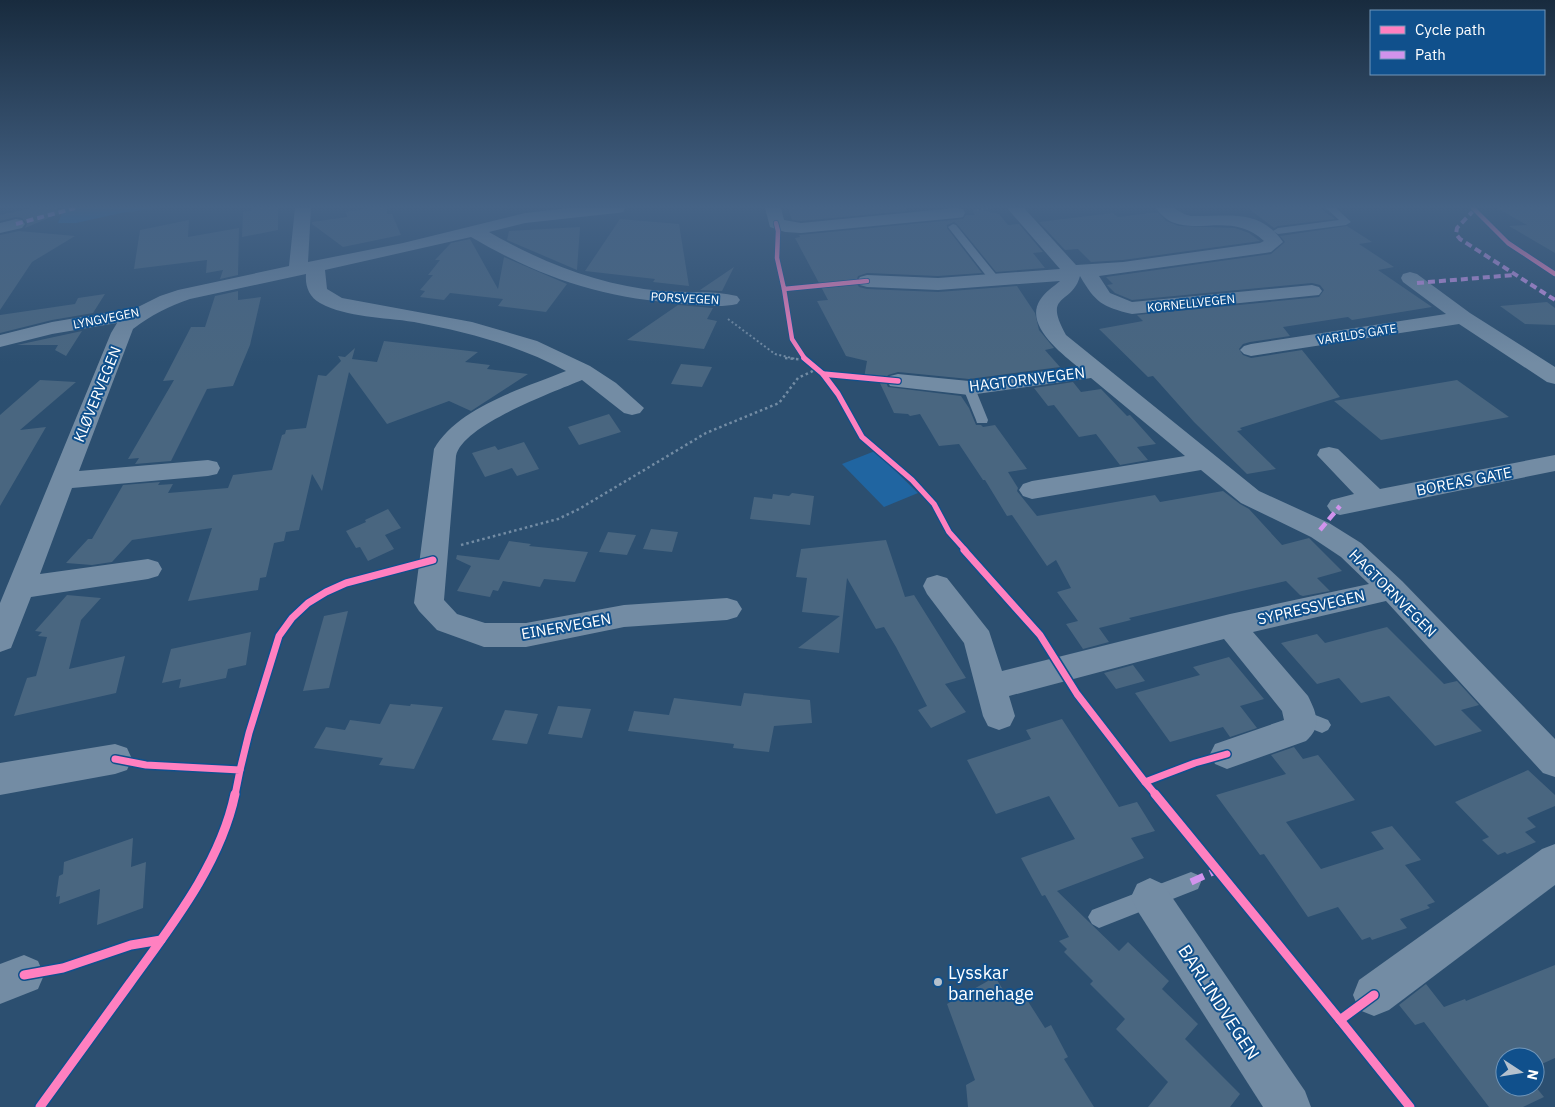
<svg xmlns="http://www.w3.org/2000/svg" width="1555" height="1107" font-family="'IBM Plex Sans',sans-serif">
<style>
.green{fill:#2065a1}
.building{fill:#496680}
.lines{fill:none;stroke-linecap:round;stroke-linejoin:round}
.path-far1{stroke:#738ca4;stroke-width:2;stroke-dasharray:2 2.5;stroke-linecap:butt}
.path{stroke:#738ca4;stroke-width:2.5;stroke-dasharray:2.5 3;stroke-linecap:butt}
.lane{fill:#738ca4;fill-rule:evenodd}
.street{fill:#738ca4;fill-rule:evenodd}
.quiet-far2{stroke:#d193ec;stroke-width:4;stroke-dasharray:7 4;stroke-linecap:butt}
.quiet-far1{stroke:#d193ec;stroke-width:4.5;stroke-dasharray:9 4.5;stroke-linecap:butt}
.quiet{stroke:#d193ec;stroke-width:7;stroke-dasharray:14 7;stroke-linecap:butt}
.cycleway-far3-casing{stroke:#10508c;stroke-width:6}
.cycleway-far2-casing{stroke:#10508c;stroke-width:8}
.cycleway-far1-casing{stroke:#10508c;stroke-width:10}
.cycleway-casing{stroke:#10508c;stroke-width:12}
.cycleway-far3{stroke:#ff80c0;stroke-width:4.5}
.cycleway-far2{stroke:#ff80c0;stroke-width:5.5}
.cycleway-far1{stroke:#ff80c0;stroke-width:7}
.cycleway{stroke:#ff80c0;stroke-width:9}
.poi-dot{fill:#b5c1cd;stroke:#10508c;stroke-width:2}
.labels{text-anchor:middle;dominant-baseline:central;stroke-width:4;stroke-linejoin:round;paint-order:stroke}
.far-street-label{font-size:12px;fill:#fff;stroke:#10508c}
.street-label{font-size:15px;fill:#fff;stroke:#10508c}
.near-poi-label{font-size:18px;fill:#fff;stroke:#10508c;text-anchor:start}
.near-street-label{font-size:18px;fill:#fff;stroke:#10508c}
</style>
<rect width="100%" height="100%" fill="#2c4f70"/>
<g class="green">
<polygon points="64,208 158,208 121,213 76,223 58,223"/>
<polygon points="875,451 918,493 884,507 842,464"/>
</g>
<g class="building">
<polygon points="32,208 57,208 58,214 25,228 27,224 22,218 16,217 0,221 0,215"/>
<polygon points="251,208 278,208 278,230 242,237 243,212 251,211"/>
<polygon points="371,208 387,208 387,214 392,214 401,235 343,247 312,224 312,222 347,217 346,212"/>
<polygon points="788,208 906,208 907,211 801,221 792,220"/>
<polygon points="971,208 999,214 1008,225 1019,224 1043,252 1033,253 1045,268 996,272 957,224 954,222 947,225 947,228 982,273 938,276 867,273 858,276 856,282 859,287 867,289 938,292 1017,286 1035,313 1039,330 1054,348 1045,350 1060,367 969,379 898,372 888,375 885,380 888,387 961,396 969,408 976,425 981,425 983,427 995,425 1027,469 1008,472 1018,488 1017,491 1037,516 1155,495 1160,502 1223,491 1240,504 1249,509 1282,545 1309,538 1342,571 1317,578 1330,591 1303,596 1300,595 1286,581 1242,591 1129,618 1131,620 1099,628 1109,642 1083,649 1066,624 1078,621 1057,592 1071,588 1056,560 1047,566 1012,515 1007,516 985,480 983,480 959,444 939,446 920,414 910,416 908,414 894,413 878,379 864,378 867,361 846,356 817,301 828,300 795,238 800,237 799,235 963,219 966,215 975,215"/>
<polygon points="1248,208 1320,208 1335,219 1278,226 1274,228"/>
<polygon points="1497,208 1555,208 1555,253 1509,226 1527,225"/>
<polygon points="1158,212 1166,221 1179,226 1235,228 1249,233 1260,241 1123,260 1091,262 1078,249 1065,250 1039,222 1113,213 1118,217"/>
<polygon points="620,219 679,224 689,286 653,282 655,279 585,271"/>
<polygon points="189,220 188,237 239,228 238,275 220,279 223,270 206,273 207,260 134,269 140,230"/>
<polygon points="1347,226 1372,242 1359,244 1394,267 1378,270 1432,307 1352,320 1348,317 1283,327 1290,336 1250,342 1243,344 1239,349 1243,355 1251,358 1302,350 1340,397 1240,428 1242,430 1237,431 1276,469 1247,474 1194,422 1153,376 1148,377 1099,329 1143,321 1137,315 1319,297 1324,290 1320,285 1312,283 1132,300 1115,293 1107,285 1113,284 1106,277 1271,254 1285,242 1280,236"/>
<polygon points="580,227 577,270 507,240 509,231"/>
<polygon points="19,231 75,236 32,262 0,310 0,235"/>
<polygon points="470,239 498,289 504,257 567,284 546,312 498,306 503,299 450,293 444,300 420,297 425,291 420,290 433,275 428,275 440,260 435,260 451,243"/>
<polygon points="734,267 722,291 700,290"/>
<polygon points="238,291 238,300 261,297 250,345 233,386 207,389 171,461 135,464 139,458 128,459 174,380 163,381 191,327 205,327 215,296"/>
<polygon points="105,294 93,313 52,320 0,333 0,315 75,304 78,298"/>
<polygon points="1547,302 1555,308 1555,325 1525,324 1500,306"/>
<polygon points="678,305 713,308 707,319 717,321 704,349 627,340"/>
<polygon points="82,331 66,356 55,350 58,345 17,345"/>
<polygon points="384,341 478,352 465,362 490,365 487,369 528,374 471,411 449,401 387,424 349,372 322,491 312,474 299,530 286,532 284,541 274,543 266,577 260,578 258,590 188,601 212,528 132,540 112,562 92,565 66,563 88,539 92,539 123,485 160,482 158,485 173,484 168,493 228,488 233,475 272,470 282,435 285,434 286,430 306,428 318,375 326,376 341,361 338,356 345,357 355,348 352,359 377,362"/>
<polygon points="681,364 712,367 702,387 671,384"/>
<polygon points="40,380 76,382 20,430 46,427 0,506 0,415"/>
<polygon points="1457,380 1509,417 1381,440 1334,401"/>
<polygon points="1073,382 1081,392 1101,389 1127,416 1130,415 1156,444 1137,447 1148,460 1120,465 1096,434 1079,437 1054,405 1048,406 1034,388"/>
<polygon points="609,414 621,432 579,445 568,427"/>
<polygon points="524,442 539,469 517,476 512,468 485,477 472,453 495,446 498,450"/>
<polygon points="792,493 814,496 810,525 750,519 754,497 772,499 773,494 789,496"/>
<polygon points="388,509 401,528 385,535 394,549 368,561 360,547 356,548 346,531 366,522 365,520"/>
<polygon points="651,529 678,532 672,552 643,549"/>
<polygon points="608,532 636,535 627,555 599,552"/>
<polygon points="886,540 905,597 914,595 966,678 945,684 966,712 931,728 918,710 927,706 896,647 884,627 876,629 847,578 839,653 798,648 840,616 802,612 807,578 796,577 801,549"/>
<polygon points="509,541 531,544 529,546 588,552 575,582 544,579 540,587 503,581 498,591 493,590 490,597 457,591 471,566 456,559 457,555 499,560"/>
<polygon points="67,595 101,598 81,620 69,669 125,656 116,693 14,716 27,678 36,676 47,637 38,636 42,632 35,631"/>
<polygon points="348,611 329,688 303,691 324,616"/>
<polygon points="1387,627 1444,684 1457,681 1479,705 1461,710 1482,731 1435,746 1389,696 1361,703 1339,678 1317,684 1281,643 1317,634 1325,643"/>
<polygon points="251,632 246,665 228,669 226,678 179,688 181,679 162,683 171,649"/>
<polygon points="1229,657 1264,699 1240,706 1257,728 1230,737 1223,727 1170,742 1135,693 1200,675 1193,667"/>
<polygon points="1133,665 1145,681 1116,689 1104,673"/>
<polygon points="744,693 810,700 812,723 774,726 769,752 733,748 734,744 628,731 634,711 669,715 674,698 741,706"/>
<polygon points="390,704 410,706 411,704 443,707 414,769 379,765 383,758 314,748 326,727 345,730 350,720 380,724"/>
<polygon points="558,706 591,709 582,738 548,734"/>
<polygon points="505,710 538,714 527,744 492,740"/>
<polygon points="1062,719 1119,807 1137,802 1155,831 1131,838 1144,858 1057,891 1119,951 1128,942 1169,981 1162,989 1198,1024 1185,1039 1240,1094 1230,1107 1148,1107 1168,1082 1116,1029 1125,1019 1090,984 1093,981 1064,952 1067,949 1059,941 1069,937 1045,895 1042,896 1021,858 1075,839 1049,796 996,814 967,760 1031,739 1026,730"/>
<polygon points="1294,747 1303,759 1318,755 1355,800 1286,822 1321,869 1384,849 1371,832 1392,826 1421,860 1405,865 1435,902 1427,905 1430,908 1400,919 1407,928 1372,940 1370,937 1362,940 1338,907 1308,917 1264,854 1260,855 1216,795 1286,774 1271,755"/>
<polygon points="1528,770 1555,795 1555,806 1527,818 1536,827 1525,832 1536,842 1507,854 1505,852 1498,855 1482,840 1489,837 1455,802"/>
<polygon points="133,838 131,867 146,862 143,908 97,925 100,889 59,904 60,896 56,897 59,876 63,874 64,862"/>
<polygon points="1555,965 1555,1058 1535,1067 1535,1057 1505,1057 1505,1087 1535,1086 1544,1097 1523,1107 1489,1107 1424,1022 1415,1025 1399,1005 1426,984 1444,1007 1465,999 1466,1001"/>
<polygon points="995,977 1009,999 1022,992 1045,1028 1051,1025 1068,1057 1064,1059 1094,1107 968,1107 966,1085 975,1080 947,1004"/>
</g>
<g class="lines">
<g class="path-far1">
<polyline points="977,210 991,208"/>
<polyline points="728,319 775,354 796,359"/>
</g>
<g class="path">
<polyline points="785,358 806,360"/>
<polyline points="461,545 558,519 579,509 706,433 779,403 798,378 817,369"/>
</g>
<g class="lane">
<polygon points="1326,208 1336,208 1351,222 1346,225 1278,234 1273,231 1278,228 1339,220"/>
<polygon points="953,224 956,225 999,278 1000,280 999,282 991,282 948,227"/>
<polygon points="969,384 975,388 988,420 987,423 977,423 976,420 963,388"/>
<polygon points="1300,709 1328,720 1331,725 1328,730 1322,733 1294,722 1291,717 1294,712"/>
<polygon points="1191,872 1198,875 1201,882 1198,889 1099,928 1092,924 1088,917 1092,910"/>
</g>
<g class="street">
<path d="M295 208H311L308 262 403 243 525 213 569 208H625L623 212 617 213 525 223 489 232C543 263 599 285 661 291 685 293 713 290 737 296L740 300 737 304C720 308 701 305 684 304 602 298 541 278 471 237L325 270 327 289 342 298 472 322 537 341 590 366 616 383 644 408 640 413 632 415 624 413 582 380C554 392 462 425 456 456L444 600 457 614 485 623H526L624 605 727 598 737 601 742 609 737 617 727 620 624 627 526 647H484L437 630 419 611 414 603 434 449C458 407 524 388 566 371 518 345 467 332 414 322 383 317 348 318 320 303 309 297 305 286 306 274L190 299C169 306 151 315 133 329L79 471 208 460 217 462 220 468 217 474 208 476 72 488 40 574 148 559 158 562 162 569 158 576 148 579 31 597 11 648 0 652V603L111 333 117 323 52 334 0 347V335L52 322 136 308 160 296 178 290 289 266Z"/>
<polygon points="765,208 781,208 784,220 801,223 955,208 963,209 965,213 963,217 957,218 801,233 785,232 770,227"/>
<path d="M1007 208H1024L1076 265 1123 262 1260 243 1264 241C1228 206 1182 246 1156 208H1174L1184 214 1191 216C1226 217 1259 207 1283 242L1271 252 1265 253 1099 276 1110 293 1132 302 1312 285 1319 287 1322 291 1319 295 1132 314C1102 307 1095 302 1080 276 1072 306 1042 292 1066 335L1259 491 1329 523 1361 543 1402 581 1555 739V777L1543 773 1386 601 1253 632 1308 696C1317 714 1322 727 1306 741L1227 769 1215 764 1210 754 1215 744 1284 720 1282 711 1224 639 1009 696 1015 716 1010 726 999 730 988 726 983 716 964 643 927 594 923 586 927 578 937 575 947 578 989 631 1002 671 1230 614 1369 584 1341 557 1311 537 1241 503 1201 470 1032 499 1023 496 1019 490 1023 484 1032 481 1185 456 1091 378 969 395 890 386 887 381 890 376 898 374 969 381 1078 367C1061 353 1024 325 1040 300 1045 292 1053 287 1060 281L938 290 867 287 860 285 857 281 860 277 867 275 938 278 1060 269Z"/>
<polygon points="16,219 22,220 25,224 22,228 0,233 0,223"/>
<polygon points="1410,272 1417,274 1470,313 1555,367 1555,384 1547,382 1459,324 1251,356 1244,354 1240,350 1244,346 1251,344 1446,314 1403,282 1401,278 1403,274"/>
<polygon points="1329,447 1338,449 1380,489 1555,455 1555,471 1340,515 1331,512 1327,506 1331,500 1354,494 1317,455 1320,449"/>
<polygon points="115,744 127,748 132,759 127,770 115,774 0,795 0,763"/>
<polygon points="1555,844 1555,885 1389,1010 1374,1016 1359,1010 1353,995 1359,980 1542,849"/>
<polygon points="1150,878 1163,884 1305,1091 1311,1107 1263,1107 1137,910 1131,897 1137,884"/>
<polygon points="24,955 38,961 44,975 38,989 0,1004 0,964"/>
</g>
<g class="quiet-far2">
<polyline points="1474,210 1457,228 1456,234 1460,239 1555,300"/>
<polyline points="16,224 75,208"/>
<polyline points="1417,283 1514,275"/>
</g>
<polyline class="quiet-far1" points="1320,530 1340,506"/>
<polyline class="quiet" points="1191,882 1217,870"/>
<defs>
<g id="cycleway-far3">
<polyline points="1473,208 1508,243 1555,274"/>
<polyline points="776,223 778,231 777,258 784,289 867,281"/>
<polyline points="784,289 792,339 805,359"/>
</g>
<g id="cycleway-far2">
<polyline points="804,358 823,374 898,381"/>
<polyline points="823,374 838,394 862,437 912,480 934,504 949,532 966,551"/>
</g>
<g id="cycleway-far1">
<polyline points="964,550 1040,635 1077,694 1145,782 1195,763 1227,754"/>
<polyline points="115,759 146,765 240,770 235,795"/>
<polyline points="240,770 249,733 279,636 292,618 308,603 326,592 346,583 433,560"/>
<polyline points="1145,782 1156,795"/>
</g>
<g id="cycleway">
<polyline points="1155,794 1340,1020 1374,995"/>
<polyline points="24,975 63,968 131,945 161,940"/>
<polyline points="1340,1020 1410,1107"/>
<path d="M40 1107C70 1066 100 1024 130 983 171 926 220 865 235 794"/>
</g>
</defs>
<use href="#cycleway-far3" class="cycleway-far3-casing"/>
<use href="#cycleway-far2" class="cycleway-far2-casing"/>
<use href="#cycleway-far1" class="cycleway-far1-casing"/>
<use href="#cycleway" class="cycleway-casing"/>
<use href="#cycleway-far3" class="cycleway-far3"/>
<use href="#cycleway-far2" class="cycleway-far2"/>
<use href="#cycleway-far1" class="cycleway-far1"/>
<use href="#cycleway" class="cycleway"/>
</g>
<linearGradient id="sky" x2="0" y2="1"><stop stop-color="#182b3e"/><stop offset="0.57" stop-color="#456386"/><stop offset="1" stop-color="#456386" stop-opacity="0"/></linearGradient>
<rect width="1555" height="363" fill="url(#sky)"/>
<circle class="poi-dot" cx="938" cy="982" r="5"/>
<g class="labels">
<g class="far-street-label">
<text transform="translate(685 298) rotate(3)">PORSVEGEN</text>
<text transform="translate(1191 303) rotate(-6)">KORNELLVEGEN</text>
<text transform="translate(106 318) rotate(-11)">LYNGVEGEN</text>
<text transform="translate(1357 334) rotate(-9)">VARILDS GATE</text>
</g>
<g class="street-label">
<text transform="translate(1027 379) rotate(-7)">HAGTORNVEGEN</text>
<text transform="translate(97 394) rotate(-68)">KLØVERVEGEN</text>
<text transform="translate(1464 481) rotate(-11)">BOREAS GATE</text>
<text transform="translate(1393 593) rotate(45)">HAGTORNVEGEN</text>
<text transform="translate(1311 607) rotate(-13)">SYPRESSVEGEN</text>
<text transform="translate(566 626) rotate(-10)">EINERVEGEN</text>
</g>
<g class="near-poi-label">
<text x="948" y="972">Lysskar<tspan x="948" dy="21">barnehage</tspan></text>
</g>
<g class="near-street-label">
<text transform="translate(1219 1002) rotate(57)">BARLINDVEGEN</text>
</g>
</g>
<rect x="1370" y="10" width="175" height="65" fill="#10508c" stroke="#7096ba"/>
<rect x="1380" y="26" width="25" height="8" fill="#ff80c0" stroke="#7096ba"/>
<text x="1415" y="35" font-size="15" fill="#ffffff">Cycle path</text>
<rect x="1380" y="51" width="25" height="8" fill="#d193ec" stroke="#7096ba"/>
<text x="1415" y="60" font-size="15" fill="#ffffff">Path</text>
<g transform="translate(1520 1072) rotate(102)"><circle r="24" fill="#10508c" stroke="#7096ba"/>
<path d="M0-4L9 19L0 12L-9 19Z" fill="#b5c1cd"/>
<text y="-8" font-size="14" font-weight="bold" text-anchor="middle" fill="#ffffff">N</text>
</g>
</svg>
